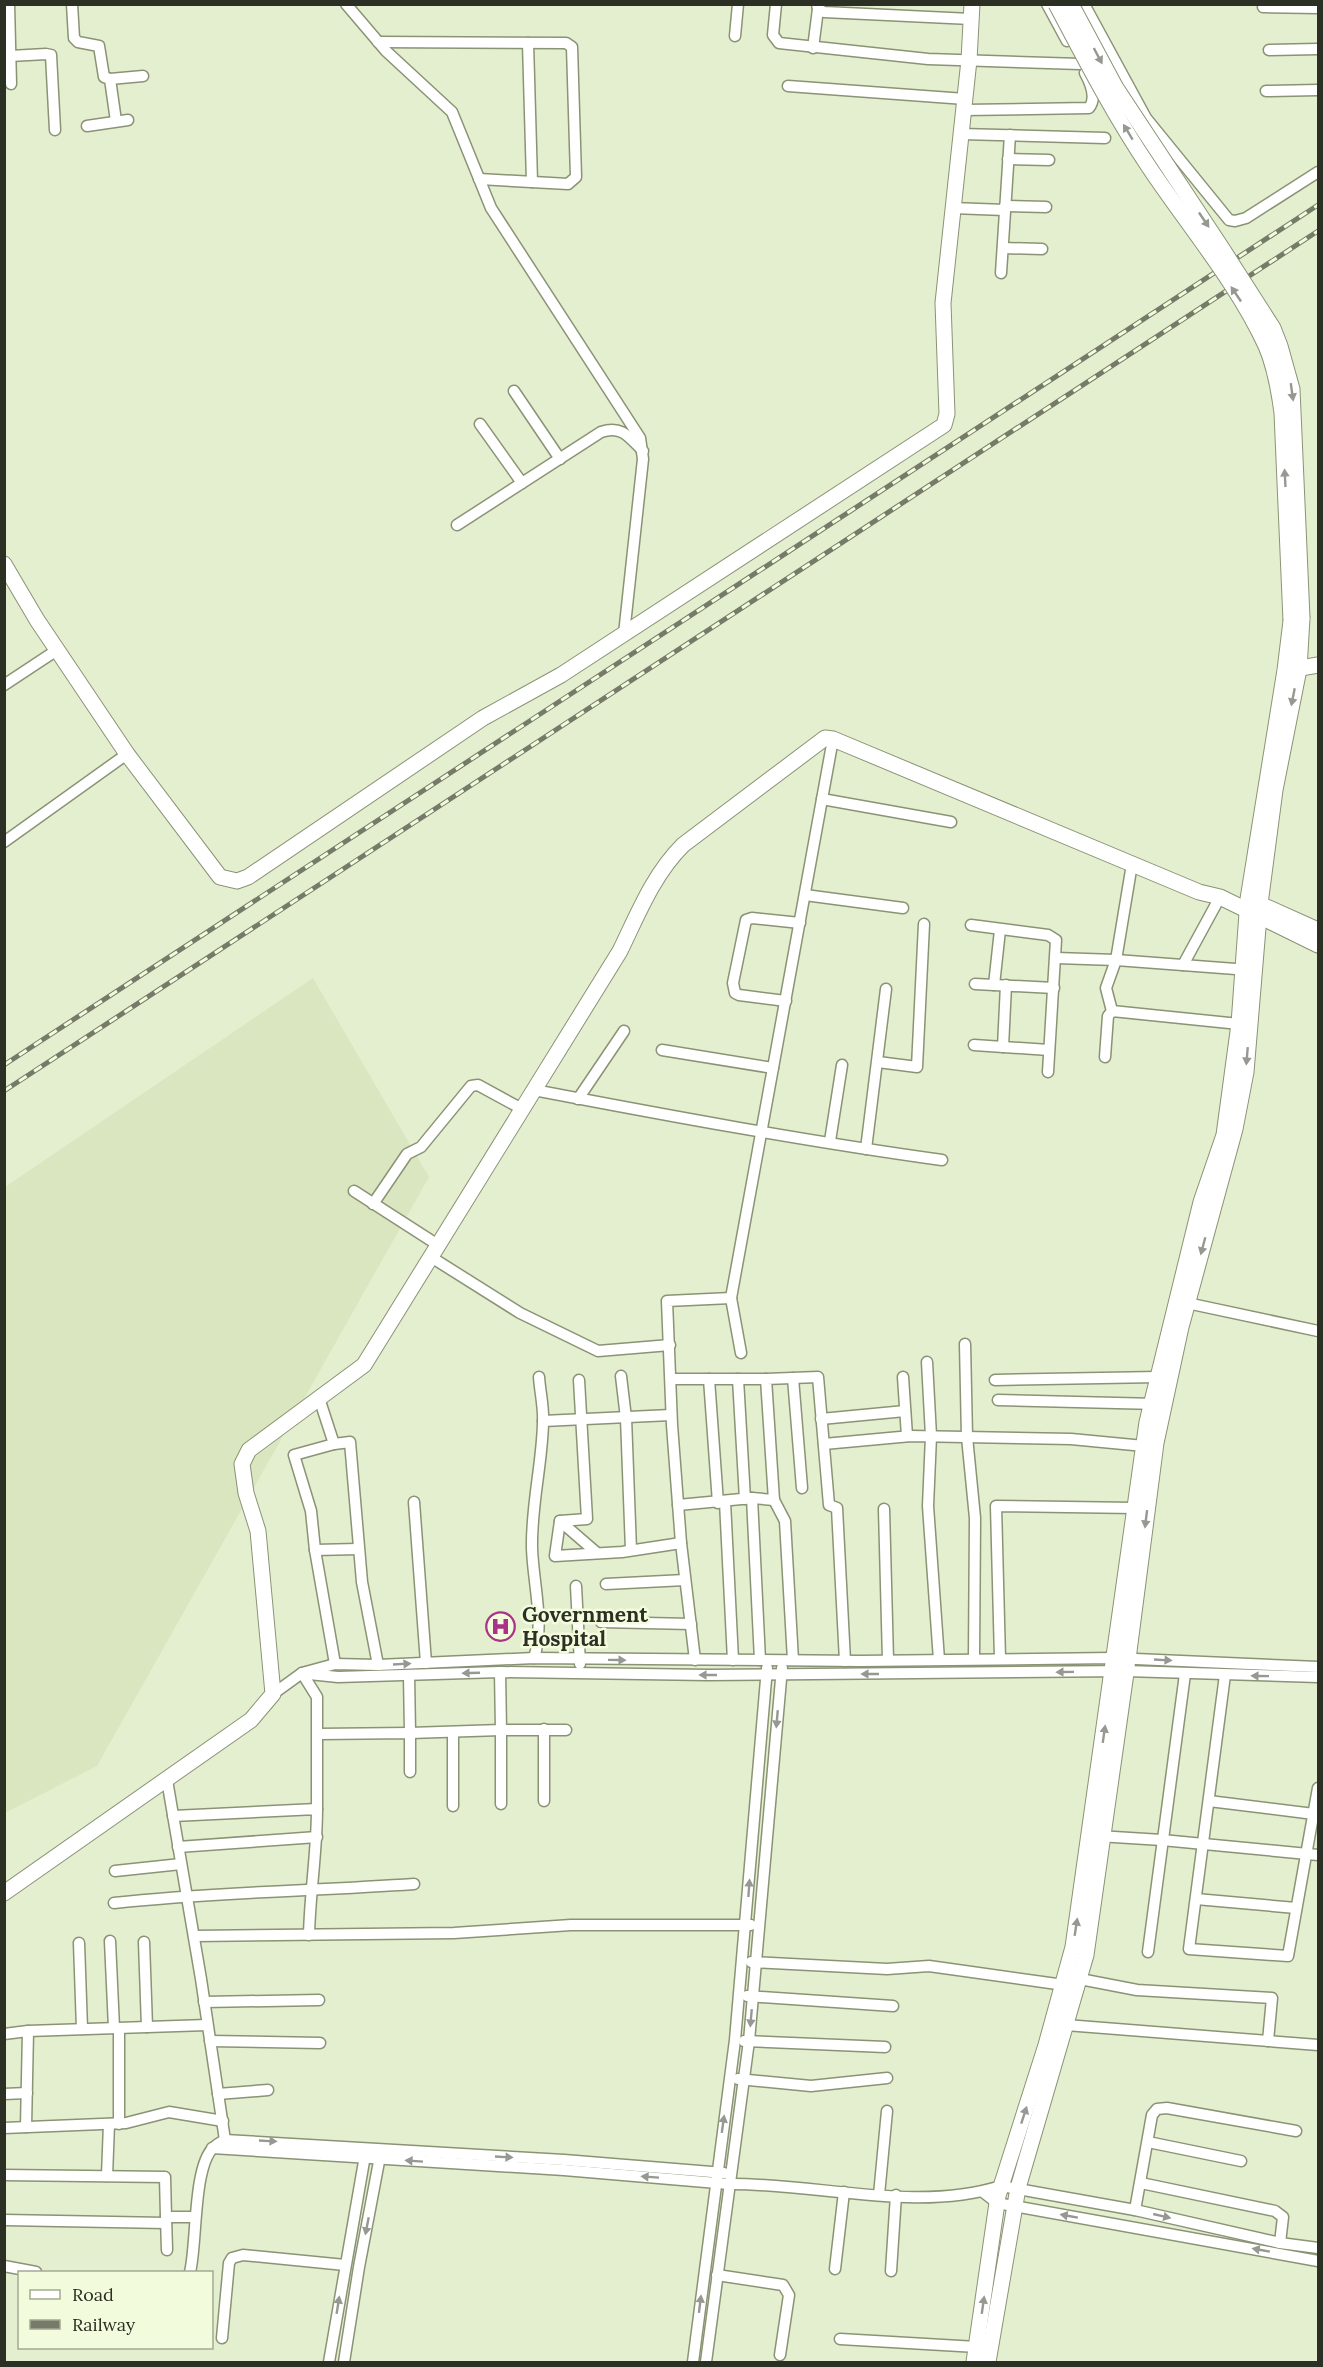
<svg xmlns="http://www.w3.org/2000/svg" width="1323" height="2367" font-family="Lora,serif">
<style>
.built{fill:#dae6bf}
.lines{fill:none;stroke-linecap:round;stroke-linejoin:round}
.street-casing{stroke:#8a9375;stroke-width:13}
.secondary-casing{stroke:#8a9375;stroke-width:17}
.street{stroke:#fff;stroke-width:10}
.secondary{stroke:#fff;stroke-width:15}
.rail-casing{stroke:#757b68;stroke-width:5}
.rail{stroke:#f2fcdc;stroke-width:3;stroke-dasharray:9;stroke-linecap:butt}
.secondary-bridge-casing{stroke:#8a9375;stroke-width:17;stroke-linecap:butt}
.secondary-bridge{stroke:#fff;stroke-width:15}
.oneway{fill:#969892}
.labels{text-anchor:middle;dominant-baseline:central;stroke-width:5;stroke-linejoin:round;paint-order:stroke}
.poi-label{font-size:21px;font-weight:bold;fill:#2c3024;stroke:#f2fcdc;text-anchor:start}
</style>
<rect width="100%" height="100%" fill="#e4efcf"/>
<polygon class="built" points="313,978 429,1177 97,1766 5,1813 5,1187"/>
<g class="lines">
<defs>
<g id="street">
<polyline points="9,4 11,84"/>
<polyline points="72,4 74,38 78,42 99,46 104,77 110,79 143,76"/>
<polyline points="346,4 386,51 452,112 491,208 640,438 643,459 624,634"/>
<polyline points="776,4 773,35 779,43 928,59 1080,64"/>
<polyline points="817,4 818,9 824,12 971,19"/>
<polyline points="1047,4 1067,41"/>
<polyline points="1084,4 1146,118 1229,220 1235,221 1246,218 1318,172"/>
<polyline points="1263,7 1318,8"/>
<polyline points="735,36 738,4"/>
<polyline points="378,42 566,43 572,47 576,177 568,184 479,179"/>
<polyline points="528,43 532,182"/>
<polyline points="813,48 818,9"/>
<polyline points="1269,50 1318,49"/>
<polyline points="10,56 46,54 51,55 55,130"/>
<polyline points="110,79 116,121"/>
<polyline points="788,86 965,99"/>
<polyline points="1266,91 1318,90"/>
<path d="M964 110 1089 108C1097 98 1091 84 1085 73"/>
<polyline points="87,126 128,120"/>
<polyline points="961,134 1105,138"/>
<polyline points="1008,159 1049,160"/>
<polyline points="1005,206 1046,207"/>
<polyline points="952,208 1005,210"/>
<polyline points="1003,248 1042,249"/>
<polyline points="1001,273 1010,135"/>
<polyline points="514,391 560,459"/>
<polyline points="480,424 522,483"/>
<path d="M457 525 601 432C622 425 629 437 643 451"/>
<polyline points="4,685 57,650"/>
<polyline points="822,799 951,822"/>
<polyline points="4,842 127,754"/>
<polyline points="805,895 903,908"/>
<polyline points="971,925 1048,935 1056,940 1048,1072"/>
<polyline points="1056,958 1116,960 1249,970"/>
<polyline points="1183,965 1220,897"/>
<polyline points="975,984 1054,988"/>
<polyline points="994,985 1000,930"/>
<polyline points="786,1001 739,995 735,993 733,983 746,920 752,918 800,923"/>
<polyline points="1112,1011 1106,988 1116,960 1132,864"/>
<polyline points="974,1045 1049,1050"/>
<polyline points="1003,1047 1006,985"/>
<polyline points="662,1050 773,1068"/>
<polyline points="1105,1057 1108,1016 1112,1011 1239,1024"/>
<polyline points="878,1062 917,1067 924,924"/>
<path d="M534 1090C670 1116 805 1141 942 1160"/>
<polyline points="578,1099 624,1031"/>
<polyline points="830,1141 842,1065"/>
<polyline points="866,1149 886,989"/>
<polyline points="354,1191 438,1245"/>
<polyline points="373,1204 407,1154 421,1147 471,1086 478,1085 522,1109"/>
<polyline points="431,1257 520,1313 598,1351 670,1345"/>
<polyline points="1187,1303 1318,1331"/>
<polyline points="965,1344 967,1437 975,1518 974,1659"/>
<polyline points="741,1353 731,1298 833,739"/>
<polyline points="927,1362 931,1436 928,1506 939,1660"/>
<polyline points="621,1376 626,1418 631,1550"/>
<polyline points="903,1377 907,1436"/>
<polyline points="793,1378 802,1488"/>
<polyline points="671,1379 766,1379"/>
<polyline points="709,1379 718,1503"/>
<polyline points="738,1379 745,1499"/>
<polyline points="579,1380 587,1519 560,1521 555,1556 622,1552 681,1543"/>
<polyline points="995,1380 1158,1377"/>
<polyline points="319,1398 334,1444 294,1455 311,1511 315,1550 335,1664"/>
<polyline points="998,1400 1157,1404"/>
<polyline points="821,1419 905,1411"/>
<polyline points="543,1421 671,1415"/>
<polyline points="334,1444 350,1442 362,1582 378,1665"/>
<polyline points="824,1444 911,1436 1071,1439 1144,1446"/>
<polyline points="752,1498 760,1660"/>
<polyline points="774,1500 785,1521 793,1660"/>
<polyline points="414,1502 426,1663"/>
<polyline points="725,1502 733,1660"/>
<polyline points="678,1505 752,1498 774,1500 766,1379 818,1377 829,1505 837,1508 845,1661"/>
<polyline points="884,1509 888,1660"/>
<polyline points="560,1521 597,1553"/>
<polyline points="315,1550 358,1549"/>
<polyline points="606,1584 685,1580"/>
<polyline points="576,1586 580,1664"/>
<polyline points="601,1622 691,1624"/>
<path d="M534 1658C545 1624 533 1583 532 1548 531 1506 542 1465 543 1423 544 1408 540 1392 539 1377"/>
<polyline points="1000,1659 996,1506 1135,1508"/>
<polyline points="695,1660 681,1543 672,1425 667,1301 731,1298"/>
<polyline points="302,1673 317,1697 317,1809"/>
<polyline points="309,1674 338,1677 500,1672 708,1675 1126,1671 1318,1677"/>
<polyline points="409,1675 410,1733 501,1730 500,1672"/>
<polyline points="1225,1675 1189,1949 1288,1956 1318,1788"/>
<polyline points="273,1694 302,1673 335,1664 378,1665 534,1658 860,1661 1113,1658 1318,1667"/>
<polyline points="453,1732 453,1806"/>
<polyline points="319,1734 410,1733 410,1772"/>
<polyline points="167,1780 201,1979 226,2147"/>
<polyline points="544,1801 544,1729"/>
<polyline points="1209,1801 1314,1814"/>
<polyline points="501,1804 501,1730 566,1730"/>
<path d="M173 1816 317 1809C317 1851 310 1892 309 1935"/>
<polyline points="1098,1836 1162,1840 1318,1855"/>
<polyline points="178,1847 317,1837"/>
<polyline points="115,1871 181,1864"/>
<polyline points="1196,1899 1296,1908"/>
<path d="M114 1903C214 1892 314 1891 414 1884"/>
<polyline points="194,1936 454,1933 571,1925 751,1925"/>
<polyline points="110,1941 114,2028"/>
<polyline points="144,1942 147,2027"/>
<polyline points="79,1943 82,2029"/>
<polyline points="1148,1952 1185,1674"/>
<polyline points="751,1962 887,1969 929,1966 1064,1985"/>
<polyline points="1080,1979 1137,1990 1272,1998 1268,2041"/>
<polyline points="747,1996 893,2006"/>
<polyline points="204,2002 319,2000"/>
<polyline points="1066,2025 1318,2045"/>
<polyline points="119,2028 119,2124"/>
<polyline points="4,2034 28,2031 207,2025"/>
<polyline points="210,2041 320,2043"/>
<polyline points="744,2041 885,2047"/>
<polyline points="738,2079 811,2086 887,2078"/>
<polyline points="4,2094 27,2093"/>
<polyline points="218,2094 268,2090"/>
<polyline points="26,2127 28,2031"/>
<polyline points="4,2128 126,2123 169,2112 223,2121"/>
<polyline points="1148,2142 1241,2161"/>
<path d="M212 2148 564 2170 729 2184C818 2183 915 2213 1001 2186L1135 2210 1280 2243 1318 2248"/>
<polyline points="4,2175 165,2177 166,2217 195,2217"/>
<polyline points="107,2176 109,2124"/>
<polyline points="1141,2183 1275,2211 1283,2217 1280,2243"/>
<polyline points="983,2192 997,2203 1318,2261"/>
<polyline points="879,2195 887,2111"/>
<polyline points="1135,2210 1152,2115 1157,2109 1167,2108 1296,2131"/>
<polyline points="166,2217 167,2250"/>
<polyline points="4,2220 166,2223"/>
<polyline points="4,2266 36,2272"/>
<polyline points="835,2269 844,2192"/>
<polyline points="891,2271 896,2195"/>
<path d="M190 2272C197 2245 193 2167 213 2148 216 2145 221 2142 225 2140L564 2160 724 2173"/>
<polyline points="717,2275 783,2285 789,2295 780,2355"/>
<polyline points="222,2338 229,2263 232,2258 243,2255 345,2265"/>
<polyline points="840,2339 977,2347"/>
<polyline points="329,2362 366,2150"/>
<polyline points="344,2362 359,2267 381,2151"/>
<polyline points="693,2362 735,2040 767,1668"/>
<polyline points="706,2362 749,2041 782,1668"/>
</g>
<g id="secondary">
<polyline points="4,564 37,620 127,754 220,877 237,881 248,877 483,718 561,675 944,425 947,414 943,303 969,60 972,4"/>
<polyline points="1289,670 1318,665"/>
<polyline points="1253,901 1318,930"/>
<path d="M4 1893 251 1720 273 1694 258 1531 246 1493 242 1464 249 1450 364 1365 620 951C638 914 653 875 683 845L825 738 833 739 1199 892 1220 897 1318 945"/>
<polyline points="974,2362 998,2196 1046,2045 1073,1947 1147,1422 1201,1202 1224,1135 1239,1024 1248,899 1285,670 1291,621"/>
<polyline points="988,2362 1018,2188 1086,1955 1128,1659 1156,1443 1181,1327 1235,1129 1246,1072 1260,904 1275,790 1299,669 1302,618"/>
</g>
</defs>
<use href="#street" class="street-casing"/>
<use href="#secondary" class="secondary-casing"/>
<use href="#street" class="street"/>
<use href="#secondary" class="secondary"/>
<defs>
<g id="rail">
<polyline points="4,1065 1318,205"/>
<polyline points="4,1091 1318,231"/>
</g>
</defs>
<use href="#rail" class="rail-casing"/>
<use href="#rail" class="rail"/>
<defs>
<g id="secondary-bridge">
<path d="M1056 4C1085 59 1114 115 1149 167 1187 224 1238 284 1266 346 1275 367 1279 390 1282 413L1291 621"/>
<polyline points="1071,4 1116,88 1223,250 1273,328 1280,346 1292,389 1302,618"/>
</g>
</defs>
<use href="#secondary-bridge" class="secondary-bridge-casing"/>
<use href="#secondary-bridge" class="secondary-bridge"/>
</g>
<defs><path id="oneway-solid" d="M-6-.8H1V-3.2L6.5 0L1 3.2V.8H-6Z" transform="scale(1.5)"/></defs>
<g class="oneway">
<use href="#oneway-solid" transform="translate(1098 56) rotate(62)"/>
<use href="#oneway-solid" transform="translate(1128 132) rotate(-121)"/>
<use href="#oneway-solid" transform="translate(1204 220) rotate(56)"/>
<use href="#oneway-solid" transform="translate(1236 294) rotate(-124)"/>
<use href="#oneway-solid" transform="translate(1292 392) rotate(82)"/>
<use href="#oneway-solid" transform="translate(1285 478) rotate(-93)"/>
<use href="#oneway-solid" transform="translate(1293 697) rotate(101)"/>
<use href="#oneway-solid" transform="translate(1247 1056) rotate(95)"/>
<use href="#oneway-solid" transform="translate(1203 1246) rotate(105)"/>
<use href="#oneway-solid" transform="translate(1146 1519) rotate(97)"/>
<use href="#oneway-solid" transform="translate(617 1660) rotate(1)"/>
<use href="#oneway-solid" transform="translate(1163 1660) rotate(3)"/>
<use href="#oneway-solid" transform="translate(402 1664) rotate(-3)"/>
<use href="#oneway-solid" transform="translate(1065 1672) rotate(179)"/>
<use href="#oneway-solid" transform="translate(471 1673) rotate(178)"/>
<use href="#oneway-solid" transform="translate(870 1674) rotate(-180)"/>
<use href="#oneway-solid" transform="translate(708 1675) rotate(-180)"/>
<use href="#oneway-solid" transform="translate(1260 1676) rotate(-179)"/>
<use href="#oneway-solid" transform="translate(777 1719) rotate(95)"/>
<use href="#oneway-solid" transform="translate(1104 1734) rotate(-82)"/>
<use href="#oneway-solid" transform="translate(749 1888) rotate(-86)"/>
<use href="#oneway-solid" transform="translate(1076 1927) rotate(-81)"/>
<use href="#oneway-solid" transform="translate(751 2018) rotate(95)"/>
<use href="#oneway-solid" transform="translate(1024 2115) rotate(-72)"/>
<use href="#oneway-solid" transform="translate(723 2124) rotate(-82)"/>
<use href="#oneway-solid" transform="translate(268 2141) rotate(3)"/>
<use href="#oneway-solid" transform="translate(504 2157) rotate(3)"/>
<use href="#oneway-solid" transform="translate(414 2161) rotate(-176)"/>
<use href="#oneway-solid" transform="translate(650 2177) rotate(-176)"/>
<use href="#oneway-solid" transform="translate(1069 2216) rotate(-170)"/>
<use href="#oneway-solid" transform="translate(1162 2216) rotate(13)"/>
<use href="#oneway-solid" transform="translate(367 2226) rotate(101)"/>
<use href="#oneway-solid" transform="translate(1261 2250) rotate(-170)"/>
<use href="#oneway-solid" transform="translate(700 2304) rotate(-83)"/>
<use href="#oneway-solid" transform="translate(338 2305) rotate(-81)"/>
<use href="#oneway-solid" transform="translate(983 2305) rotate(-82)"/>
</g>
<defs>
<symbol id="hospital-ring" viewBox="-11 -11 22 22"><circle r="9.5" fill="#f2fcdc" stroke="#aa3288" stroke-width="1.5"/><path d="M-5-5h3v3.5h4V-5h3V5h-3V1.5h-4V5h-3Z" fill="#aa3288"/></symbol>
</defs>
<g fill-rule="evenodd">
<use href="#hospital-ring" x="484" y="1610" width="33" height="33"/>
</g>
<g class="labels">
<g class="poi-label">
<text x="522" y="1614">Government<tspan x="522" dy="24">Hospital</tspan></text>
</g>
</g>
<rect width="1323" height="2367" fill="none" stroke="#2c3024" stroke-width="12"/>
<rect x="18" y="2271" width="195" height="78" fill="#f2fcdc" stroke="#a3aa92" stroke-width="1.5"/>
<rect x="30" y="2290" width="30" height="9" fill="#ffffff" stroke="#a3aa92" stroke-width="1.5"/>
<text x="72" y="2301" font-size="18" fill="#2c3024">Road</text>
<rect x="30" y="2320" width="30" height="9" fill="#757b68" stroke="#a3aa92" stroke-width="1.5"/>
<text x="72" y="2331" font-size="18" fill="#2c3024">Railway</text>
</svg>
